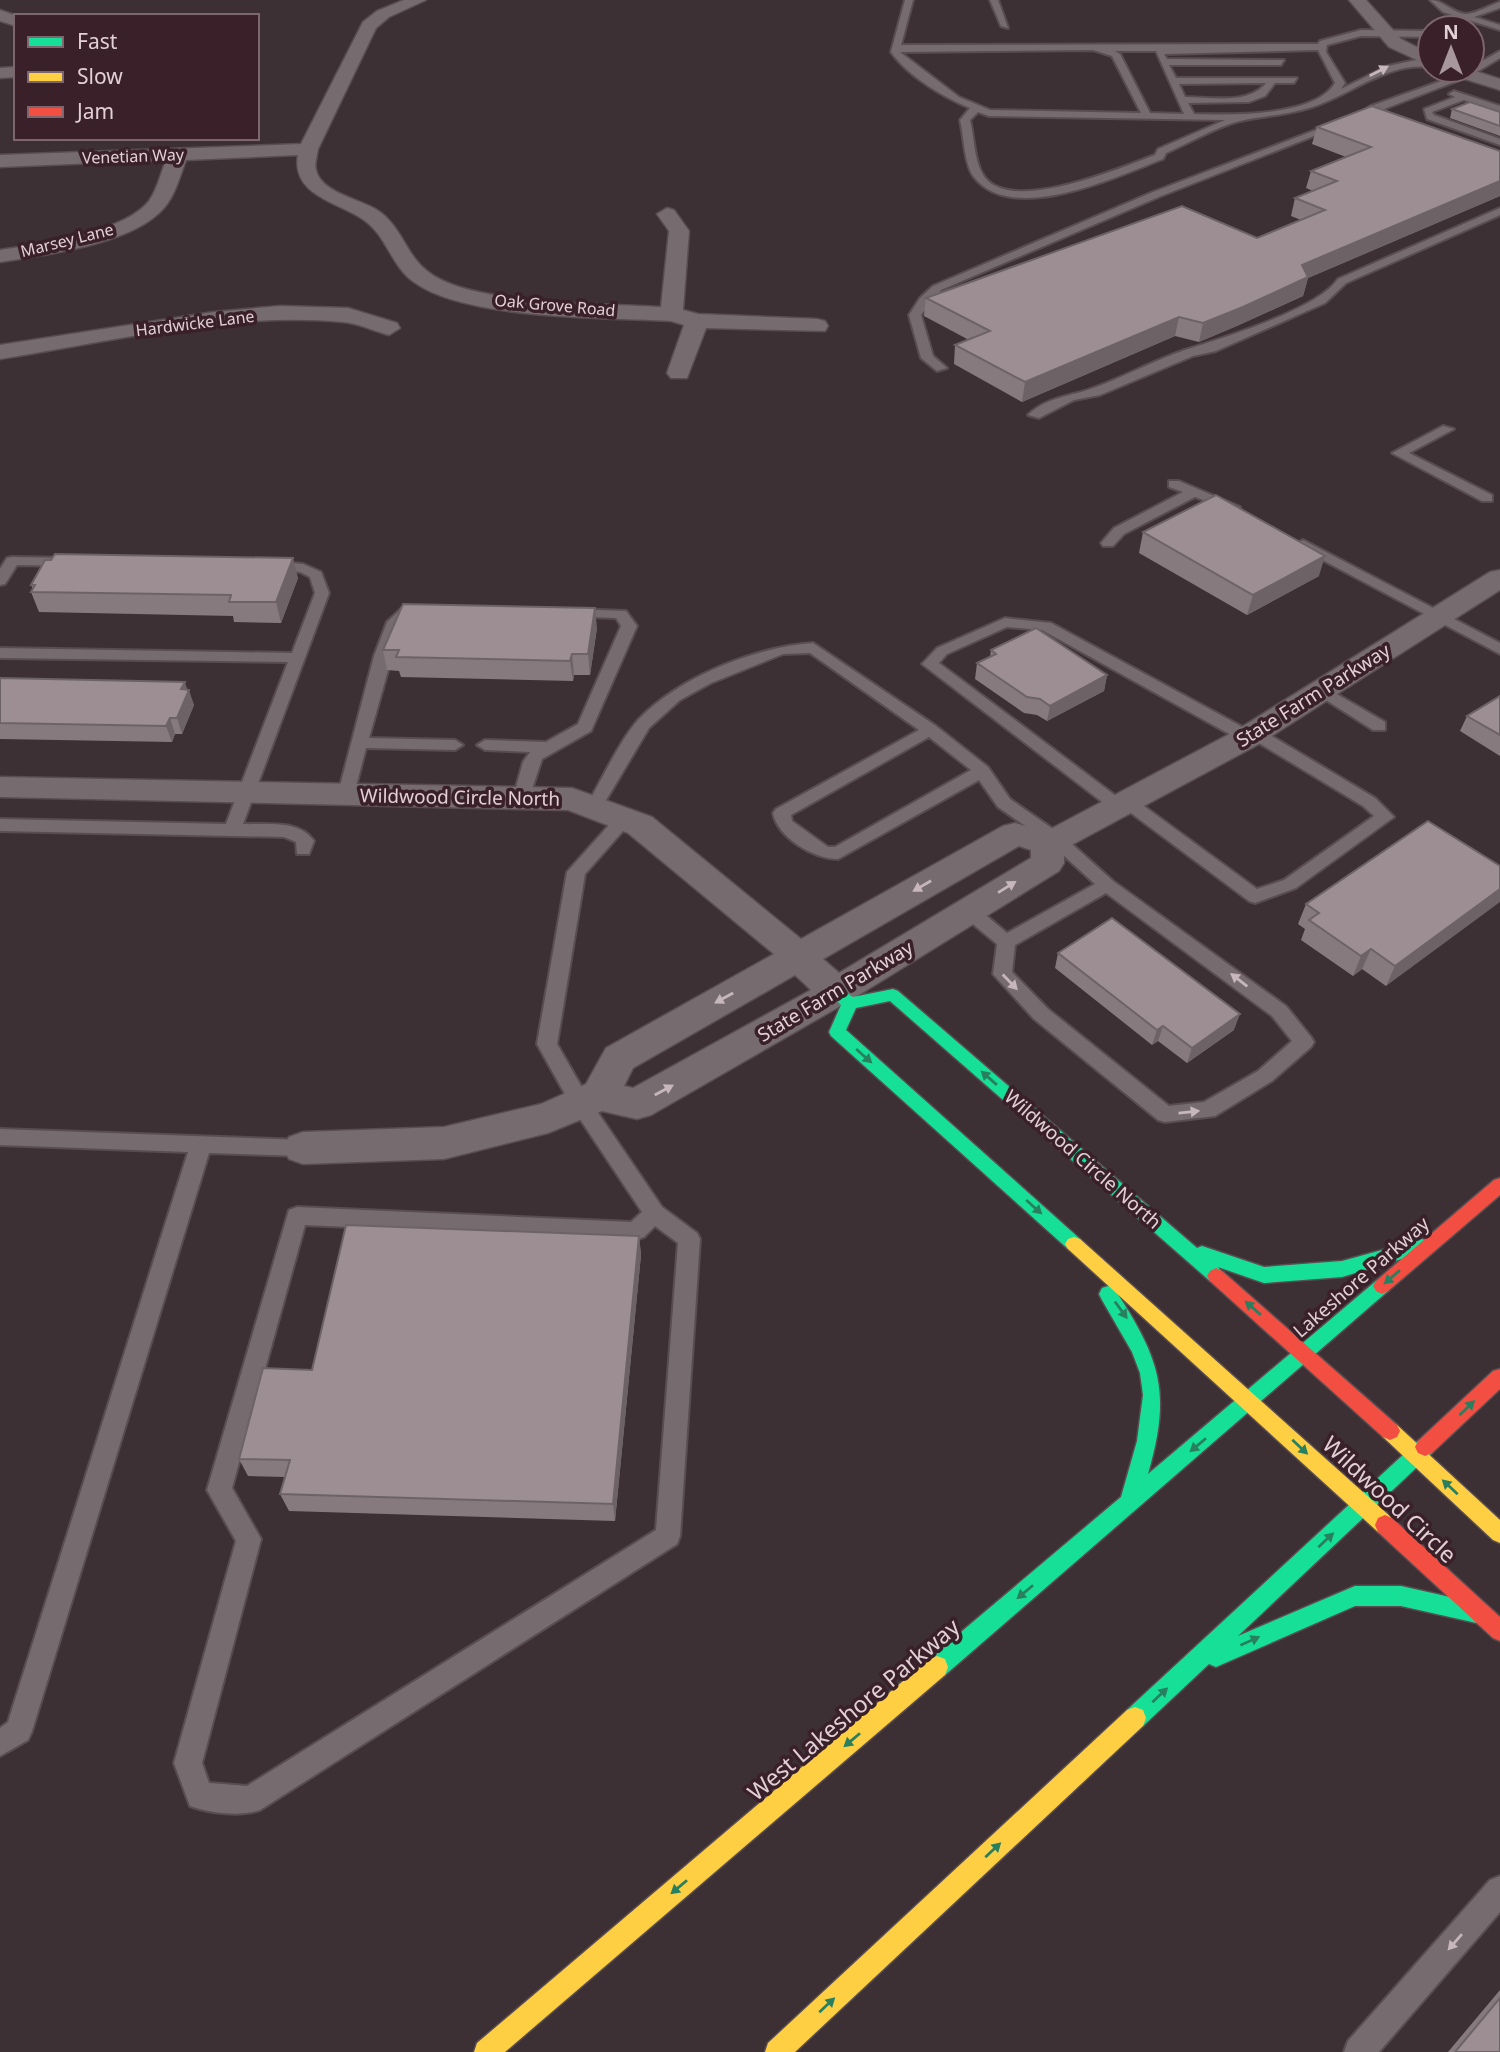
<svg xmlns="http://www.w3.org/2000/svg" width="1500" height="2052" font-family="'Noto Sans',sans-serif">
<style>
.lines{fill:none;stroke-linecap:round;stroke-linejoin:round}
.lane-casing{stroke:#594d51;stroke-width:4}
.street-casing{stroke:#594d51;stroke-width:3}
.fast-casing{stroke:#594d51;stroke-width:3}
.slow-casing{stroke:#594d51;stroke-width:3}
.jam-casing{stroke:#594d51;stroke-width:3}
.lane{fill:#766c6f;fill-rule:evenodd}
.street{fill:#766c6f;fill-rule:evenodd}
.fast{fill:#16e098;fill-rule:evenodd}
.slow{fill:#ffcf43;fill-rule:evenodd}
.jam{fill:#f24e42;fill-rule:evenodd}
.wall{fill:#867a7e}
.shaded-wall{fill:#6d6367}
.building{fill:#9c8e93;stroke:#6d6367;stroke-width:2}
.oneway{fill:#c7b7bc}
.oneway2{fill:#288060}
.labels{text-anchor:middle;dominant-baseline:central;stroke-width:7;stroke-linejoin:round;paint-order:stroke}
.far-street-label{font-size:16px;fill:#e2d0d6;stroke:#392029}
.street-label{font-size:19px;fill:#e2d0d6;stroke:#392029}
.near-street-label{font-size:23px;fill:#e2d0d6;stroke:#392029}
</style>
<rect width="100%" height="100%" fill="#3d3034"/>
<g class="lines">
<defs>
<g id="lane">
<path d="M905 0H913L901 45 1318 44 1320 41 1361 30 1430 31V37L1361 36 1327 45 1326 52 1345 83 1341 89 1388 66 1416 60 1430 61V67C1386 62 1350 96 1309 108 1286 115 1262 116 1240 121 1220 125 1187 144 1166 153L1163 159C1118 176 1012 226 974 177 964 164 964 136 960 120L970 108C943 97 908 76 891 52ZM1093 50 1112 56 1141 113 990 110 959 97 900 52ZM1318 50 1335 83C1315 117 1230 115 1194 114L1188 103 1249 102 1265 96 1275 83H1294L1297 78H1176L1169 65H1281L1284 60 1167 59 1164 54ZM1115 51H1156L1184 114 1150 113 1120 54ZM1266 83C1249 105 1211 97 1185 97L1179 84ZM978 112 989 116 1225 120 1158 149 1155 155C1122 167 1005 218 982 173 974 159 974 136 970 120Z"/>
<polygon points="990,0 998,0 1008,28 1001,26"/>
<path d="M1430 0C1444 0 1453 14 1467 14 1477 13 1490 5 1500 2V8L1474 17 1500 25V30L1443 12Z"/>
<polygon points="1500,51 1500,58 1470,76 1371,114 1377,116 1377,120 1359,114 1371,106 1472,70 1472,67"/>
<polygon points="1454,91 1500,106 1500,112 1464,100 1432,112 1434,115 1500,139 1500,145 1427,119 1424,109 1455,97 1449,94"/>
<polygon points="1334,123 1342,125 1161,196 941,290 921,315 933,356 947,368 937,371 921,358 909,315 920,298 933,286 1153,192"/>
<path d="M1500 208V215L1346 283 1325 303 1216 351 1193 356 1100 395 1074 400 1039 418 1028 415C1046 397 1073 396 1096 387 1126 376 1155 360 1185 350 1222 338 1317 310 1338 279Z"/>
<polygon points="1443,426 1454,429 1409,453 1492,495 1492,501 1482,501 1392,453"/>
<polygon points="1169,481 1179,481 1240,507 1233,511 1195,497 1124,534 1113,546 1103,546 1101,543 1114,528 1183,492 1169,487"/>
<polygon points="1303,540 1500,643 1500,654 1298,547 1296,544"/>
<polygon points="12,557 72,558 79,562 72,566 17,565 5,584 0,585 0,569 7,558"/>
<path d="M270 561 303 564 321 572 329 593 243 824C266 825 299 819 314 841L309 854H297L296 842 284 837 0 831V819L226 824 288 662 0 658V648L292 653 315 593 310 577 300 572 265 568 263 565Z"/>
<polygon points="419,607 426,611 424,614 411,615 401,624 369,738 455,740 463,745 455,750 366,748 354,794 352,798 340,798 338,794 374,656 387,622 402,608"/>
<polygon points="572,609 626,611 637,626 591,731 542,759 529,798 527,802 515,802 513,798 523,762 530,752 485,750 477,745 485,740 546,742 578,724 621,626 616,618 567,616 567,610"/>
<path d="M1005 618 1051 623 1248 730 1260 729 1375 798 1394 817 1296 888 1255 903 1249 901 1127 810 1114 811 922 664 937 648ZM1007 627 1042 630 1242 741 1254 740 1363 806 1374 816 1284 880 1257 889 1133 798 1120 799 939 663 947 654Z"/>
<path d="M813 643 936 726 988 767 1010 799 1063 836 1113 881 1286 1006 1311 1037 1314 1042 1311 1047 1272 1081 1215 1116 1165 1122 1158 1120 1034 1019 993 974 997 944 963 916 960 911 963 906H975L1007 933 1095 884 1051 844 998 807 979 780 838 859C814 859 778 838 773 813L776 809 919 730 810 653 783 654 711 683 680 700 649 728 599 812H587L585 808C601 782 618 743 638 720 679 677 755 647 813 643ZM929 737 971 770 835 847H828L792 821 791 815ZM1106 893 1272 1016 1292 1041 1258 1071 1204 1102 1169 1106 1048 1009 1012 972 1015 945Z"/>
<polygon points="1321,685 1385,722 1385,730 1373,730 1315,693 1313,690"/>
<path d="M624 813 630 815 633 819 630 823 585 874 557 1044 588 1098 662 1207 697 1233 700 1239 680 1536 677 1544 260 1810C241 1817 209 1813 190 1806L174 1763 236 1541 207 1490 289 1210 297 1207 631 1222 642 1212 574 1110 537 1044 567 872 618 815ZM305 1225 636 1240 644 1237 655 1226 678 1243 656 1530 247 1786 209 1783 202 1763 261 1539 232 1488Z"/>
<polygon points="0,1129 303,1140 310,1142 313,1148 310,1154 303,1156 209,1153 32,1731 28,1740 0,1756 0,1728 8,1722 188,1152 0,1145"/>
<polygon points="1500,1876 1500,1912 1379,2052 1344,2052 1348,2041 1490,1880"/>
</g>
<g id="street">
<path d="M404 0H426L389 17 376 28 318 149C317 156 314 164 316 170 321 193 360 199 377 210 401 225 406 255 427 271 469 306 605 303 661 307L669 231 657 214 667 208 674 210 689 231 683 310 698 314 817 319 825 321 828 326 825 331 706 328 687 378H671L667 373 684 325 671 321C605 317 466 320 414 282 391 266 387 236 364 220 339 202 291 196 298 155L186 160C180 176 175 196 163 209 132 244 45 255 0 262V250C39 244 124 233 149 201 157 190 161 173 166 160L0 167V155L301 144 363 22 377 11Z"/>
<polygon points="1349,0 1366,0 1401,39 1430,54 1430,66 1389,47"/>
<polygon points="0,10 17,16 16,26 0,21"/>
<polygon points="16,67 16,77 0,78 0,68"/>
<polygon points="1446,70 1472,70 1500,79 1500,90 1449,74"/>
<path d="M280 306 348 308 397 323 400 328 389 335C374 331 358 323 343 322 232 311 110 342 0 359V345L214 312Z"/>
<path d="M1500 570V590L1259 744 1064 849V863L1059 871 849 1001 651 1115 637 1119 602 1111 548 1133 444 1159 303 1164 289 1159 283 1148 289 1137 303 1132 444 1127 541 1104 586 1084 606 1048 774 954 628 833 568 810 0 797V777L572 788 652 817 801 939 1003 826 1015 823 1045 832 1237 730 1490 572ZM1019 846 1031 850V858L839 973 823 959ZM795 975 811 990 633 1088 624 1086 633 1068Z"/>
</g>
<g id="fast">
<polygon points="836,986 853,997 893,989 898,991 1197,1248 1202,1246 1264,1267 1342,1261 1422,1239 1428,1241 1431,1246 1428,1251 1422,1253 1342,1277 1264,1283 1218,1267 1225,1276 1222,1281 1216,1284 1210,1281 890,1001 856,1008 846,1030 1080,1239 1083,1244 1080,1249 1074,1251 1068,1249 831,1036 829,1032 841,1005 828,992"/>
<path d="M1382 1278 1388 1281 1391 1286 1388 1291 945 1675 937 1678 929 1675 926 1667 929 1659 1121 1497 1137 1441 1143 1395 1140 1373 1132 1352 1102 1300 1099 1294 1102 1288 1108 1286 1114 1288C1160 1359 1172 1391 1148 1474L1376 1281Z"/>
<polygon points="1425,1438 1432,1441 1435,1447 1432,1453 1238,1636 1355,1586 1401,1586 1481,1604 1488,1607 1491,1614 1488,1621 1481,1624 1401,1606 1355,1606 1216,1667 1209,1664 1143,1726 1135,1729 1127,1726 1124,1718 1127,1710 1418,1441"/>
</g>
<g id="slow">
<polygon points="1074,1237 1080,1239 1392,1518 1395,1525 1392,1532 1385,1535 1378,1532 1068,1249 1065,1244 1068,1239"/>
<polygon points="1390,1422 1397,1425 1500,1520 1500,1543 1493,1540 1383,1437 1380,1431 1383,1425"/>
<polygon points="937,1656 945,1659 948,1667 945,1675 505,2052 474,2052 477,2043 929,1659"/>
<polygon points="1135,1707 1143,1710 1146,1718 1143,1726 795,2052 765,2052 768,2043 1127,1710"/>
</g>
<g id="jam">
<polygon points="1500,1178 1500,1195 1388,1291 1382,1294 1376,1291 1373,1286 1376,1281 1494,1180"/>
<polygon points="1216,1268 1222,1271 1397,1425 1400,1431 1397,1437 1390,1440 1383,1437 1210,1281 1207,1276 1210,1271"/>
<polygon points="1500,1369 1500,1389 1432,1453 1425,1456 1418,1453 1415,1447 1418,1441 1493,1371"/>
<polygon points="1385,1515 1392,1518 1500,1617 1500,1641 1493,1638 1378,1532 1375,1525 1378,1518"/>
</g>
</defs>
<use href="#lane" class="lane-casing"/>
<use href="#street" class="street-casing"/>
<use href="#fast" class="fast-casing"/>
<use href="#slow" class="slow-casing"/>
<use href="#jam" class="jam-casing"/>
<use href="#lane" class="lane"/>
<use href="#street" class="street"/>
<use href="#fast" class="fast"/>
<use href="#slow" class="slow"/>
<use href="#jam" class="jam"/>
</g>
<g class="wall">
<polygon points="1452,109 1500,112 1500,136 1450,118"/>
<polygon points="1317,127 1500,151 1500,196 1308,278 1303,296 1239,325 1199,342 1175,336 1022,402 954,364 955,345 969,340 924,316 926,298 1257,238 1301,220 1291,216 1295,198 1313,191 1306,188 1311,171 1346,157 1312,144"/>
<polygon points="1143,532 1319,576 1247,615 1139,553"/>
<polygon points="298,578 281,623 234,622 233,616 39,612 31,592 33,589 31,585"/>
<polygon points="597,628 590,675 574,675 573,681 401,677 399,671 387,670 383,650"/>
<polygon points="991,650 1107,675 1104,691 1047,721 1037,715 1024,713 975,679 977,663 990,657"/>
<polygon points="0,678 187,689 194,705 182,734 175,734 172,742 0,739"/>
<polygon points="1500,696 1500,756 1460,731 1467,716"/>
<polygon points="1500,866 1386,986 1362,969 1353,976 1301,940 1305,929 1298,924 1306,904"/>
<polygon points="1058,953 1234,1030 1187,1063 1158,1041 1152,1045 1055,968"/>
<polygon points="639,1236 641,1255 615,1521 289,1511 280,1494 285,1477 248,1476 239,1459 312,1370"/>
<polygon points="1500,1990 1500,2052 1448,2052"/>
</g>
<g class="shaded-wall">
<polygon points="1500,181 1500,196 1308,278 1303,296 1239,325 1199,342 1203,323 1302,265"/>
<polygon points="1179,317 1175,336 1022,402 1025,382"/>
<polygon points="1325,556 1319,576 1247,615 1253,595"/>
<polygon points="293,558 298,578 281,623 276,602"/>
<polygon points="595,608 597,628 590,675 588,654"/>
<polygon points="572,654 574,675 573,681 570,661"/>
<polygon points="1107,675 1104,691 1047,721 1050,706"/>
<polygon points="185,682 188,692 189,690 194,705 182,734 177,718 181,689"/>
<polygon points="170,718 175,734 172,742 166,726"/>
<polygon points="1500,889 1500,902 1386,986 1395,966"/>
<polygon points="1371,949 1362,969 1353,976 1361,956"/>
<polygon points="1240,1014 1234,1030 1187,1063 1192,1048"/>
<polygon points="1163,1026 1158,1041 1152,1045 1157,1030"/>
<polygon points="639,1236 641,1255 615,1521 613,1504"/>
</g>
<g class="building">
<polygon points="1470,102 1500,112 1500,126 1452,109"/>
<polygon points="1372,106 1500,151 1500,181 1302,265 1308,277 1243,307 1203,323 1179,317 1025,382 955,345 990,331 926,298 1182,206 1257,238 1325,210 1295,198 1337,181 1311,171 1371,147 1317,127"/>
<polygon points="1216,495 1325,556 1253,595 1143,532"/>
<polygon points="55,554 293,558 276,602 229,602 231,595 31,592 35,585 31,585 45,560 51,560"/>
<polygon points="403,604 595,608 588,654 572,654 570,661 396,657 399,650 383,650"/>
<polygon points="1036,628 1107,675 1050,706 1040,699 1027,697 977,663 996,654 991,650"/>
<polygon points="0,678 185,682 181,689 189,690 177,718 170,718 166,726 0,723"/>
<polygon points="1500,696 1500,735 1467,716"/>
<polygon points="1428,821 1500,866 1500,889 1395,966 1371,949 1361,956 1309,920 1319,913 1306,904"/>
<polygon points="1112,918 1240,1014 1192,1048 1163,1026 1157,1030 1058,953"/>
<polygon points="346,1225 639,1236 613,1504 280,1494 290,1460 239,1459 263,1368 312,1370"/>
<polygon points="1500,1998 1500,2052 1455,2052"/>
</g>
<defs><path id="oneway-solid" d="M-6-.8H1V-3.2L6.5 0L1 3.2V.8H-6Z" transform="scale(1.75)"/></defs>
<g class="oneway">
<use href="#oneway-solid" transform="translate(1379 71) rotate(-27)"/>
<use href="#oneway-solid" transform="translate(922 886) rotate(150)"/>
<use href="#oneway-solid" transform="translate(1007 887) rotate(-32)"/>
<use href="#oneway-solid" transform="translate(1239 980) rotate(-142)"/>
<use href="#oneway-solid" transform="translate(1010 982) rotate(46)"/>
<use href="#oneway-solid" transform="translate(724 998) rotate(151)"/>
<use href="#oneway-solid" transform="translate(664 1090) rotate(-28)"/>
<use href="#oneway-solid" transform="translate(1189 1112) rotate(-6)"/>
<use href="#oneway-solid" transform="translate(1455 1942) rotate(131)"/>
</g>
<g class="oneway2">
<use href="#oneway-solid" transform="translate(864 1056) rotate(42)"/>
<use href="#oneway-solid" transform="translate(989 1078) rotate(-139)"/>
<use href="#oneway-solid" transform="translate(1034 1207) rotate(42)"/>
<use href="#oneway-solid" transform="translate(1392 1277) rotate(139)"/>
<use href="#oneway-solid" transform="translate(1253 1308) rotate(-139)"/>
<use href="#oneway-solid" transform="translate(1121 1310) rotate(54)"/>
<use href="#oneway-solid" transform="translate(1467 1408) rotate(-44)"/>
<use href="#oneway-solid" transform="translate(1198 1445) rotate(140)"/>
<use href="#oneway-solid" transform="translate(1300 1447) rotate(43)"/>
<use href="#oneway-solid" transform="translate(1450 1487) rotate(-137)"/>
<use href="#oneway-solid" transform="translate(1326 1540) rotate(-43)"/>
<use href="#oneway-solid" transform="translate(1025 1592) rotate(140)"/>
<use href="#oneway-solid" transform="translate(1250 1641) rotate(-24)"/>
<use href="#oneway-solid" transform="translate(1160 1695) rotate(-43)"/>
<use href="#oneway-solid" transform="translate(852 1740) rotate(140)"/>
<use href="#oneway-solid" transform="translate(993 1850) rotate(-43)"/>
<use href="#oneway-solid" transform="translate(679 1887) rotate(140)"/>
<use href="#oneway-solid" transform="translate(827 2005) rotate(-43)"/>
</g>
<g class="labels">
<g class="far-street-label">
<text transform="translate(133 156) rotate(-2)">Venetian Way</text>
<text transform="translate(67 240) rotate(-14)">Marsey Lane</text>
<text transform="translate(555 305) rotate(5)">Oak Grove Road</text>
<text transform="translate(195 323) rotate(-7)">Hardwicke Lane</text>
</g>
<g class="street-label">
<text transform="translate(1313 695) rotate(-32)">State Farm Parkway</text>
<text transform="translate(460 797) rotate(1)">Wildwood Circle North</text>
<text transform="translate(835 991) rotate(-31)">State Farm Parkway</text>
<text transform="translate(1083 1159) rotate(41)">Wildwood Circle North</text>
<text transform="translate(1361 1277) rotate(-41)">Lakeshore Parkway</text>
</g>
<g class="near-street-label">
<text transform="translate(1390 1499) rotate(43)">Wildwood Circle</text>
<text transform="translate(853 1709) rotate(-40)">West Lakeshore Parkway</text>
</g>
</g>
<rect x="14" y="14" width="245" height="126" fill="#392029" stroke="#7d666e" stroke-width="2"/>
<rect x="28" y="37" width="35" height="10" fill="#16e098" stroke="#7d666e" stroke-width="2"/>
<text x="77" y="49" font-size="21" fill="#e2d0d6">Fast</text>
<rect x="28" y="72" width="35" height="10" fill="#ffcf43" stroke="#7d666e" stroke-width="2"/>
<text x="77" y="84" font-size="21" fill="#e2d0d6">Slow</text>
<rect x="28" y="107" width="35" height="10" fill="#f24e42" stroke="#7d666e" stroke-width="2"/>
<text x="77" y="119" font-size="21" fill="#e2d0d6">Jam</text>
<g transform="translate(1451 49)"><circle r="33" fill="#392029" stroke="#7d666e" stroke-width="2"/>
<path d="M0-5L12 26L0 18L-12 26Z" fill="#a8989d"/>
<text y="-10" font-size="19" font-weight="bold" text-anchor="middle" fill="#e2d0d6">N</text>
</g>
</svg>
